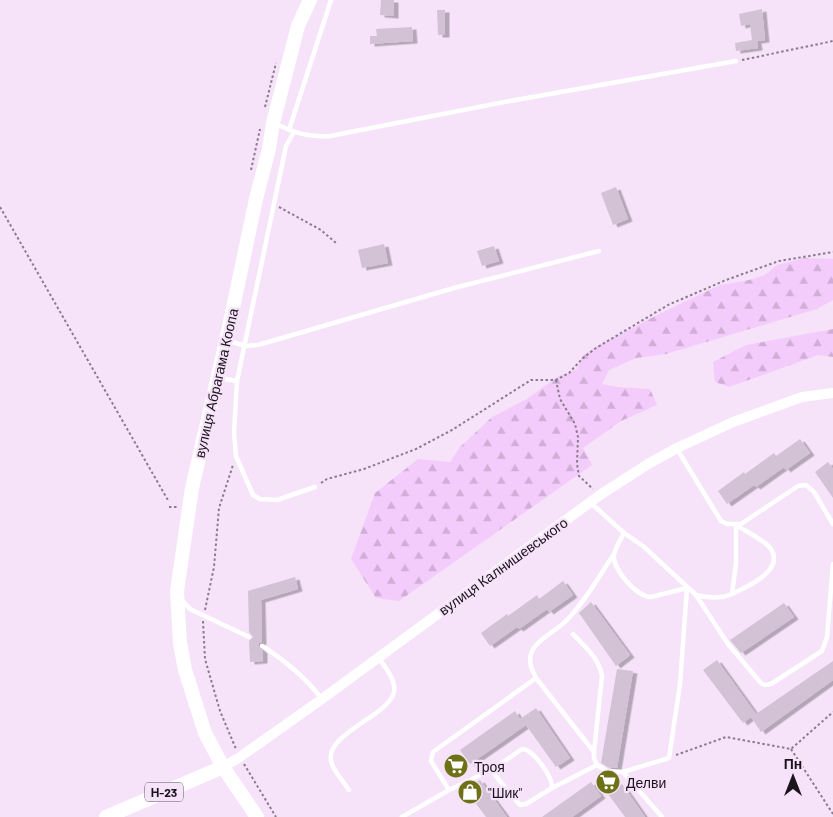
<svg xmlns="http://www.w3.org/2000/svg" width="833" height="817" font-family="Barlow,sans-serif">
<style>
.forest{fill:url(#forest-firs)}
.building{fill:#d3c1d6;filter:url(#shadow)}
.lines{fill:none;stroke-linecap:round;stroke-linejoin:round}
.path{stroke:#897c8b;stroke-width:2;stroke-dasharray:2.5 2.5;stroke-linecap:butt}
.service{stroke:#fff;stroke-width:4.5}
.tertiary{stroke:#fff;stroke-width:10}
.primary{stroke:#fff;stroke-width:14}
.labels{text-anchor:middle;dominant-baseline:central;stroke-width:4.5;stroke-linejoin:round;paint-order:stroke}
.shield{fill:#f6e3f9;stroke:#5d525e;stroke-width:1}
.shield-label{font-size:12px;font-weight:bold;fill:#1b141c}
.street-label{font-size:14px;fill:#1b141c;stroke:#f6e3f9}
.poi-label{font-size:14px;fill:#1b141c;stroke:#f6e3f9;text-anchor:start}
</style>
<defs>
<pattern id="forest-firs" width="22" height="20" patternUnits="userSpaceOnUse" patternTransform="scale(1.25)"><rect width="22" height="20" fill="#f4ccfb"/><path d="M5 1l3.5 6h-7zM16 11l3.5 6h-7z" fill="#d1aed7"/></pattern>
<filter id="shadow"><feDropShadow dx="4.5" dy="2.5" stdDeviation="0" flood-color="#0004"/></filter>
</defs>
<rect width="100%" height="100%" fill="#f6e3f9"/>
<g class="forest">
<polygon points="804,258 833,259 833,300 817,309 666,354 636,358 609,370 602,384 618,387 650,389 657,405 621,421 583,448 592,465 399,601 376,598 351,559 375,493 418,459 450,462 460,447 492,417 525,400 559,376 576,370 583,356 592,349 661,313 720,285 749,280 765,275 777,265"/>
<polygon points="833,329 833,357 818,355 729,387 715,382 713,362 746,345"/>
</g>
<g class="building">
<polygon points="381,0 394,0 394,16 380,15"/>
<polygon points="762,9 765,40 757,41 758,48 736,51 735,43 752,40 750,24 741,26 739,14"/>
<polygon points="437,10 445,10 445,35 438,35"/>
<polygon points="412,27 413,41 370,44 370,36 377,36 376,29"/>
<polygon points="616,187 628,219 613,225 601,193"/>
<polygon points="384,244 388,263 362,268 358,250"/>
<polygon points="494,246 499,261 482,266 477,251"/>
<polygon points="800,439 810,453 786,470 784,467 756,487 754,485 727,504 718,491 744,472 745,474 774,453 776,456"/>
<polygon points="828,462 833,469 833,498 815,472"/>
<polygon points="295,577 298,589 261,600 262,642 259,643 258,646 263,651 263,661 250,662 249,641 253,637 249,632 248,591"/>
<polygon points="563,581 573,595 549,612 547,609 519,629 517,627 490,646 481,633 507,614 508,616 537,595 539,599"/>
<polygon points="591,602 630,655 616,666 579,613"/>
<polygon points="784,603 794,617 741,653 730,640"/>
<polygon points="717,660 756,714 833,661 833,680 761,732 751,717 743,723 703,670"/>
<polygon points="617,669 633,671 617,768 608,767 601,763"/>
<polygon points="536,708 570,758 556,767 526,725 470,764 460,750 515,711 520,719"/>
<polygon points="480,780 507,817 486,817 465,789"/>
<polygon points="591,782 601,796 572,817 542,817"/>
<polygon points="622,784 645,817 625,817 608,794"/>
</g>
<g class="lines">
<g class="path">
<polyline points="742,60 833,41"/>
<polyline points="265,107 276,63"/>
<polyline points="251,170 260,129"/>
<polyline points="0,207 169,502"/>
<polyline points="279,207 321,230 336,243"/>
<polyline points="556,380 560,399 575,424 578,437 577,464 579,476 593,489"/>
<polyline points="321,483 327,479 364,469 416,449 452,430 531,380 556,380 569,373 583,358 596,348 668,305 726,280 779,261 833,252"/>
<polyline points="169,507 178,507"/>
<polyline points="205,610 214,567 219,508 233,465"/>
<polyline points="203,621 205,659 220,711 236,749"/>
<polyline points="791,749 833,814"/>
<polyline points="676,755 726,737 791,749 833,712"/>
<polyline points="244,764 276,817"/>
</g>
<g class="service">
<path d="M274 123C295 133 307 137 330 136L510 101 736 61"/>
<polyline points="289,130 331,0"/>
<polyline points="228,341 246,346 258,345 454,288 599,251"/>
<polyline points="219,378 237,381 234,433 236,456 253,495 260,499 277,500 315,487"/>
<polyline points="237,381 286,146 294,132"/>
<polyline points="677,449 721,521 727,524 741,524 798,486 806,485 814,492 833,524"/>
<polyline points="591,503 624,533 643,546 696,595 728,644 761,683 764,685 771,684 822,651 827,637 833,564"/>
<path d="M696 595C708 598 721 599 732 594 746 587 785 571 771 549 766 541 745 531 736 525V564L732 594"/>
<polyline points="181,599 190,609 249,637"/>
<path d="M262 646C286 661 305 677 322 699"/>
<path d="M594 752 536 678C531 668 527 660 533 649 541 637 556 631 566 621 585 602 599 576 614 554"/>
<polyline points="597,765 607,771 623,772 662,817"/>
<polyline points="493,769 495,775 520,805 526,804 552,788"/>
<path d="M623 772 669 758 680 684 687 588 651 597C637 597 612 569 614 555 615 548 621 539 624 533"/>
<path d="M349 790C344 782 335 773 332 764 320 735 390 716 394 692 396 680 385 667 379 658"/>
<polyline points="449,790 431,761 433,752 536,678"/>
<path d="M402 817 449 790 493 769 522 749C533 749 553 777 552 788L597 765 594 758V752L602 676C599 658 585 647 573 634"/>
</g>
<polyline class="tertiary" points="223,767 240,757 322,699 600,495 648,464 677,448 733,422 802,397 833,393"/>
<g class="primary">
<polyline points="106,817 223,767"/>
<polyline points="257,817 223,767 205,733 185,670 180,643 177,591 192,488 226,341 256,199 269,149 273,123 298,26 310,0"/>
</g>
</g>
<defs>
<symbol id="supermarket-disc" viewBox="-11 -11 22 22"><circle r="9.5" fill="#6e7116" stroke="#f6e3f9"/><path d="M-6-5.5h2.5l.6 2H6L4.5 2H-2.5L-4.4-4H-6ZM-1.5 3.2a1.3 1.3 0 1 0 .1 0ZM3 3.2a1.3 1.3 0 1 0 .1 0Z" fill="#fff"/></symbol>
<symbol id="shop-disc" viewBox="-11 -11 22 22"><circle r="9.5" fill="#6e7116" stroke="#f6e3f9"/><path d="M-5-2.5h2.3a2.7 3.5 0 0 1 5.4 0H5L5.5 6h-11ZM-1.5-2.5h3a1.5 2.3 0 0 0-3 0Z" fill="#fff"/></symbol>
</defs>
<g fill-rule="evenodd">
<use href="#supermarket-disc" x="442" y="752" width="28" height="28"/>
<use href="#supermarket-disc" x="594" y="768" width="28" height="28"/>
<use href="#shop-disc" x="456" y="778" width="28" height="28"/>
</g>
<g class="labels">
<rect class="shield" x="145" y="782.5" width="38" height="19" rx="4"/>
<g class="shield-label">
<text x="164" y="792">Н-23</text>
</g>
<g class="street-label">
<text transform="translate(216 383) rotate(-77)">вулиця Абрагама Коопа</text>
<text transform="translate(503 566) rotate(-36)">вулиця Калнишевського</text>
</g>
<g class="poi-label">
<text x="474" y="766">Троя</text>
<text x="626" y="782">Делви</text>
<text x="488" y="792">"Шик"</text>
</g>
</g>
<g transform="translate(793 777)" stroke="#f6e3f9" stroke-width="4" paint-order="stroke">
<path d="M0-4L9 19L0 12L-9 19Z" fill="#1b141c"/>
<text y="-8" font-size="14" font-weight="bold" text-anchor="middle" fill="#1b141c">Пн</text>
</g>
</svg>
